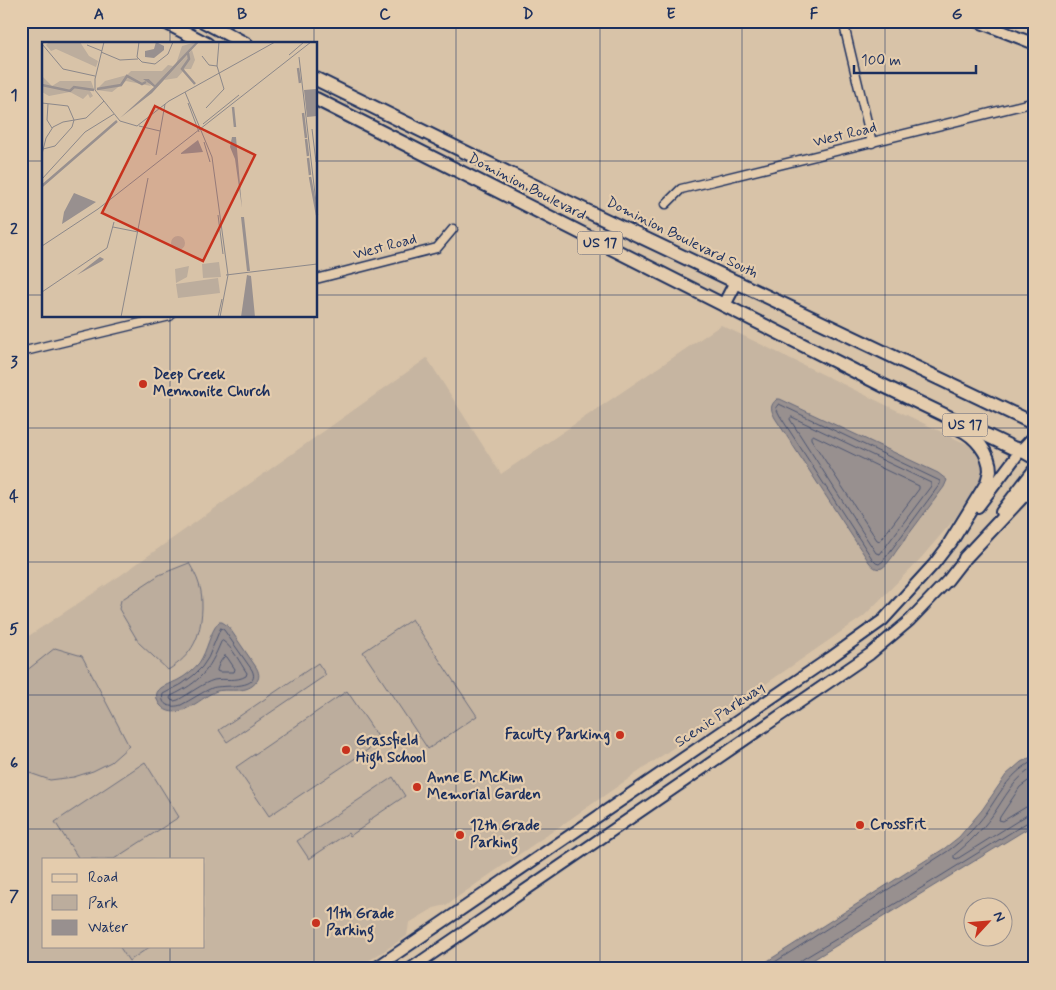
<svg xmlns="http://www.w3.org/2000/svg" width="1056" height="990" font-family="Mynerve,sans-serif">
<style>
.built{fill:#c6b5a1;fill-rule:evenodd}
.green{fill:#bcad9d;stroke:#6c6e7e}
.water{fill:#98908f;stroke:#66697b}
.lines{fill:none;stroke-linecap:round;stroke-linejoin:round}
.shore{stroke:#4d5672;stroke-width:1}
.minor-casing{stroke:#1b2f5e;stroke-width:11}
.tertiary-casing{stroke:#1b2f5e;stroke-width:14}
.trunk-casing{stroke:#1b2f5e;stroke-width:16}
.minor{stroke:#e4ccad;stroke-width:8}
.tertiary{stroke:#e4ccad;stroke-width:10}
.trunk{stroke:#e4ccad;stroke-width:12}
.grid{fill:none;stroke:#1b2f5e;stroke-width:1;stroke-opacity:0.55}
.poi-dot{fill:#c8321e;stroke:#e4ccad;stroke-width:2}
.labels{text-anchor:middle;dominant-baseline:central;stroke-width:4.5;stroke-linejoin:round;paint-order:stroke}
.shield{fill:#e4ccad;stroke:#575e76;stroke-width:1}
.shield-label{font-size:14px;font-weight:bold;fill:#1b2f5e}
.street-label{font-size:15px;fill:#1b2f5e;stroke:#e4ccad}
.poi-label{font-size:15px;font-weight:bold;fill:#1b2f5e;stroke:#e4ccad;text-anchor:start}
.inset-river{fill:none;stroke:#98908f;stroke-width:2.5}
.inset-road{fill:none;stroke:#8c888a;stroke-width:1}
.view{fill:#c8321e;fill-opacity:0.15;stroke:#c8321e;stroke-width:2.5}
.inset-edge{fill:none;stroke:#1b2f5e;stroke-width:2.5}
.neatline{fill:none;stroke:#1b2f5e;stroke-width:2}
.grid-label{font-size:16px;text-anchor:middle;font-weight:bold;fill:#1b2f5e}
</style>
<rect width="100%" height="100%" fill="#d8c3a8"/>
<filter id="ink" filterUnits="userSpaceOnUse"><feTurbulence type="fractalNoise" baseFrequency=".02" numOctaves="2"/><feDisplacementMap in="SourceGraphic" scale="10" xChannelSelector="R" yChannelSelector="G"/><feConvolveMatrix kernelMatrix="1 2 1 2 8 2 1 2 1" color-interpolation-filters="sRGB"/></filter>
<g filter="url(#ink)">
<path class="built" d="M721 325 960 441 981 449 987 471 976 494 921 558 864 616 446 905 434 908 409 923 407 936 356 969H21V641L121 575 427 358 501 474ZM44 859H204V946H44Z"/>
<g class="green">
<path d="M189 563C193 570 197 577 199 584 202 592 202 600 202 608 201 636 193 655 168 670L139 643 119 609 121 600 159 575Z"/>
<polygon points="412,619 477,716 428,749 363,652"/>
<polygon points="55,648 82,656 129,746 111,762 93,771 74,777 50,780 21,770 21,675"/>
<polygon points="318,663 326,675 227,742 219,730"/>
<polygon points="347,691 381,741 269,816 236,767"/>
<polygon points="145,762 179,817 114,859 79,859 55,822"/>
<polygon points="393,777 405,796 368,821 369,823 350,836 348,833 309,859 297,841"/>
<polygon points="119,946 151,946 129,961"/>
</g>
<g class="water">
<path d="M777 399H780L938 473 947 480 944 487C928 508 913 529 897 550 893 556 888 564 882 568 876 570 873 567 869 562L775 418C771 410 769 406 777 399Z"/>
<path d="M219 622H222L228 626 256 667C259 672 260 677 257 681 247 695 230 688 217 691 214 692 213 693 210 694 196 703 174 722 160 705 157 701 155 695 158 691 162 685 173 683 178 680 186 676 194 669 199 663 208 650 209 633 219 622Z"/>
<polygon points="1035,755 1035,824 798,969 755,969 945,848 959,837 982,810 1006,775 1021,762"/>
</g>
<g class="lines">
<g class="shore">
<polygon points="779,404 940,481 940,484 883,561 879,564 876,563 873,560 780,416 776,408"/>
<polygon points="792,417 931,483 931,486 880,554 876,553 791,421 790,419"/>
<polygon points="813,435 919,486 919,489 880,541 877,540 811,439 811,437"/>
<path d="M221 628 224 630 252 670C262 691 221 684 212 688 202 692 191 700 181 705 172 708 160 706 163 694L182 684 194 675 202 667 208 658Z"/>
<path d="M223 641C233 648 240 663 247 673L246 676C236 682 225 678 214 680 203 683 189 694 178 700L174 701 171 700 170 698 171 696C200 682 209 671 221 642Z"/>
<path d="M225 656 227 657 235 669 234 672H219L217 671C217 667 222 658 225 656Z"/>
<path d="M1035 767C1014 777 1005 798 992 816 981 831 968 844 954 855V858L957 859 1027 815 1035 813"/>
<polyline points="1035,776 1020,787 1000,817 999,820 1003,821 1026,807 1035,806"/>
<path d="M764 969 948 851C963 840 976 827 987 812 1002 790 1010 773 1035 760"/>
<polyline points="796,969 797,964 803,959 923,887 1031,820 1035,820"/>
</g>
<defs>
<g id="minor">
<polyline points="843,21 872,143"/>
<polyline points="666,204 681,189 1035,102"/>
<polyline points="316,279 437,248 453,229"/>
<polyline points="21,352 170,316"/>
</g>
<g id="tertiary">
<polyline points="976,21 1035,44"/>
<polyline points="978,507 1021,450 1035,435"/>
<polyline points="1001,512 1035,468"/>
<polyline points="374,969 830,658 883,620 934,564 954,538"/>
<polyline points="410,969 870,654 909,621 948,580 969,553"/>
</g>
<g id="trunk">
<polyline points="163,21 207,44"/>
<polyline points="203,21 246,44"/>
<polyline points="316,79 553,195 1035,424"/>
<polyline points="316,99 884,386 1013,448 1021,450 1035,458"/>
<polyline points="724,305 736,282"/>
<path d="M950 543 987 483C988 479 989 475 990 471 990 453 975 436 960 429"/>
<polyline points="965,558 1022,497 1035,486"/>
</g>
</defs>
<use href="#minor" class="minor-casing"/>
<use href="#tertiary" class="tertiary-casing"/>
<use href="#trunk" class="trunk-casing"/>
<use href="#minor" class="minor"/>
<use href="#tertiary" class="tertiary"/>
<use href="#trunk" class="trunk"/>
</g>
</g>
<path class="grid" d="M170 21V44M314 21V44M456 21V969M600 21V969M742 21V969M885 21V969M21 161H44M316 161H1035M21 295H44M316 295H1035M170 316V859M314 316V969M21 428H1035M21 562H1035M21 695H1035M21 829H1035M170 946V969"/>
<g class="poi-dot">
<circle cx="143" cy="384" r="5"/>
<circle cx="620" cy="735" r="5"/>
<circle cx="346" cy="750" r="5"/>
<circle cx="417" cy="787" r="5"/>
<circle cx="860" cy="825" r="5"/>
<circle cx="460" cy="835" r="5"/>
<circle cx="316" cy="923" r="5"/>
</g>
<g class="labels">
<g class="shield">
<rect x="577.5" y="231.5" width="45" height="23" rx="4"/>
<rect x="942.5" y="413.5" width="45" height="23" rx="4"/>
</g>
<g class="shield-label">
<text x="600" y="243">US 17</text>
<text x="965" y="425">US 17</text>
</g>
<g class="street-label">
<text transform="translate(845 135) rotate(-14)">West Road</text>
<text transform="translate(527 187) rotate(27)">Dominion Boulevard</text>
<text transform="translate(682 238) rotate(26)">Dominion Boulevard South</text>
<text transform="translate(385 247) rotate(-15)">West Road</text>
<text transform="translate(720 715) rotate(-34)">Scenic Parkway</text>
</g>
<g class="poi-label">
<text x="153" y="375">Deep Creek<tspan x="153" dy="17">Mennonite Church</tspan></text>
<text x="610" y="735" text-anchor="end">Faculty Parking</text>
<text x="356" y="741">Grassfield<tspan x="356" dy="17">High School</tspan></text>
<text x="427" y="778">Anne E. McKim<tspan x="427" dy="17">Memorial Garden</tspan></text>
<text x="870" y="825">CrossFit</text>
<text x="470" y="826">12th Grade<tspan x="470" dy="17">Parking</tspan></text>
<text x="326" y="914">11th Grade<tspan x="326" dy="17">Parking</tspan></text>
</g>
</g>
<g transform="translate(42 42)">
<rect width="275" height="275" fill="#d8c3a8"/>
<path d="M7 0H38L47 14 56 19 54 25 14 7 9 9 4 3ZM154 0 134 22 140 4ZM150 8 153 18 149 27H143L135 36 122 38ZM126 23 131 24 113 43 107 37 105 39 109 44 84 39 70 50 54 48 63 39 85 33 89 29H120ZM0 34 10 44 18 39H49L52 47 48 49 51 54 48 56 46 52 41 57 28 50 7 54 0 50ZM129 201a7 7 0 1 1 14 0a7 7 0 1 1-14 0ZM177 220 179 235 161 236 160 222ZM147 224 145 235 134 241 133 227ZM176 236 178 251 136 256 134 242Z" fill="#bcad9d"/>
<path d="M114 0 122 4V8L112 16 103 15V9L112 7ZM154 0H157L110 51 78 76 112 45 101 37H107L113 43ZM274 47 275 74 265 75 262 48ZM190 95H194L200 166 193 117 188 105ZM156 98 161 110 139 112V111ZM32 151 54 160 20 182 22 170ZM199 175H202L208 229H205ZM58 215 62 217 60 219 35 233ZM205 233 209 234 213 275H199Z" fill="#98908f"/>
<path class="inset-river" d="M146 11 147 17 140 27 153 42M256 26 258 41M0 43 28 49 32 45 52 48M55 47 79 43 85 34 100 42 104 40M191 65 193 85M261 71 264 96M264 97 266 114M266 116 268 133M268 135 275 173M0 144 75 79"/>
<path class="inset-road" d="M62 0 53 37V48L78 79 95 84 127 59 233 0M0 2 21 27 53 34M45 3 60 9M59 10 78 18 96 17M247 13 262 0M160 14 167 23 175 24M95 15 100 20 113 22 126 12 131 0M95 15 97 0M257 15 275 169M143 50 170 115 186 233 178 275M0 61 26 64 32 78 30 85 13 104 1 107M146 61 157 90M6 62 5 78 10 86M164 66 182 47 175 24 177 0M161 82 197 53M97 84 118 89M270 87 274 120M162 100 168 120M0 112 4 96 11 85 21 80 44 76 62 59M114 113 123 62M0 137 43 90 72 72M176 173 181 212M71 185 96 190M0 204 56 167 269 0M184 233 275 222M0 250 65 206 72 180M79 275 106 136M176 275 180 257"/>
<path class="view" d="M113 64 213 113 161 219 60 171Z"/>
<rect width="275" height="275" class="inset-edge"/>
</g>
<rect width="1056" height="990" fill="none" stroke="#e4ccad" stroke-width="55"/>
<rect x="42" y="858" width="162" height="90" fill="#e4ccad" stroke="#948d8d"/>
<rect x="52" y="874" width="25" height="8" fill="#e4ccad" stroke="#948d8d"/>
<text x="88" y="882" font-size="15" fill="#1b2f5e">Road</text>
<rect x="52" y="895" width="25" height="15" fill="#bcad9d" stroke="#948d8d"/>
<text x="88" y="908" font-size="15" fill="#1b2f5e">Park</text>
<rect x="52" y="920" width="25" height="15" fill="#98908f" stroke="#948d8d"/>
<text x="88" y="932" font-size="15" fill="#1b2f5e">Water</text>
<g transform="translate(988 922) rotate(64)"><circle r="24" fill="#e4ccad" stroke="#948d8d"/>
<path d="M0-4L9 19L0 12L-9 19Z" fill="#c8321e"/>
<text y="-8" font-size="14" font-weight="bold" text-anchor="middle" fill="#1b2f5e">N</text>
</g>
<path d="M854 65v8h122v-8" fill="none" stroke="#1b2f5e" stroke-width="2.5"/>
<text x="861" y="65" font-size="15" fill="#1b2f5e" stroke="#e4ccad" stroke-width="4" paint-order="stroke">100 m</text>
<rect x="28" y="28" width="1000" height="934" class="neatline"/>
<g class="grid-label">
<text x="99" y="19">A</text>
<text x="242" y="19">B</text>
<text x="385" y="19">C</text>
<text x="528" y="19">D</text>
<text x="671" y="19">E</text>
<text x="814" y="19">F</text>
<text x="957" y="19">G</text>
<text x="14" y="100">1</text>
<text x="14" y="234">2</text>
<text x="14" y="367">3</text>
<text x="14" y="501">4</text>
<text x="14" y="634">5</text>
<text x="14" y="768">6</text>
<text x="14" y="901">7</text>
</g>
</svg>
